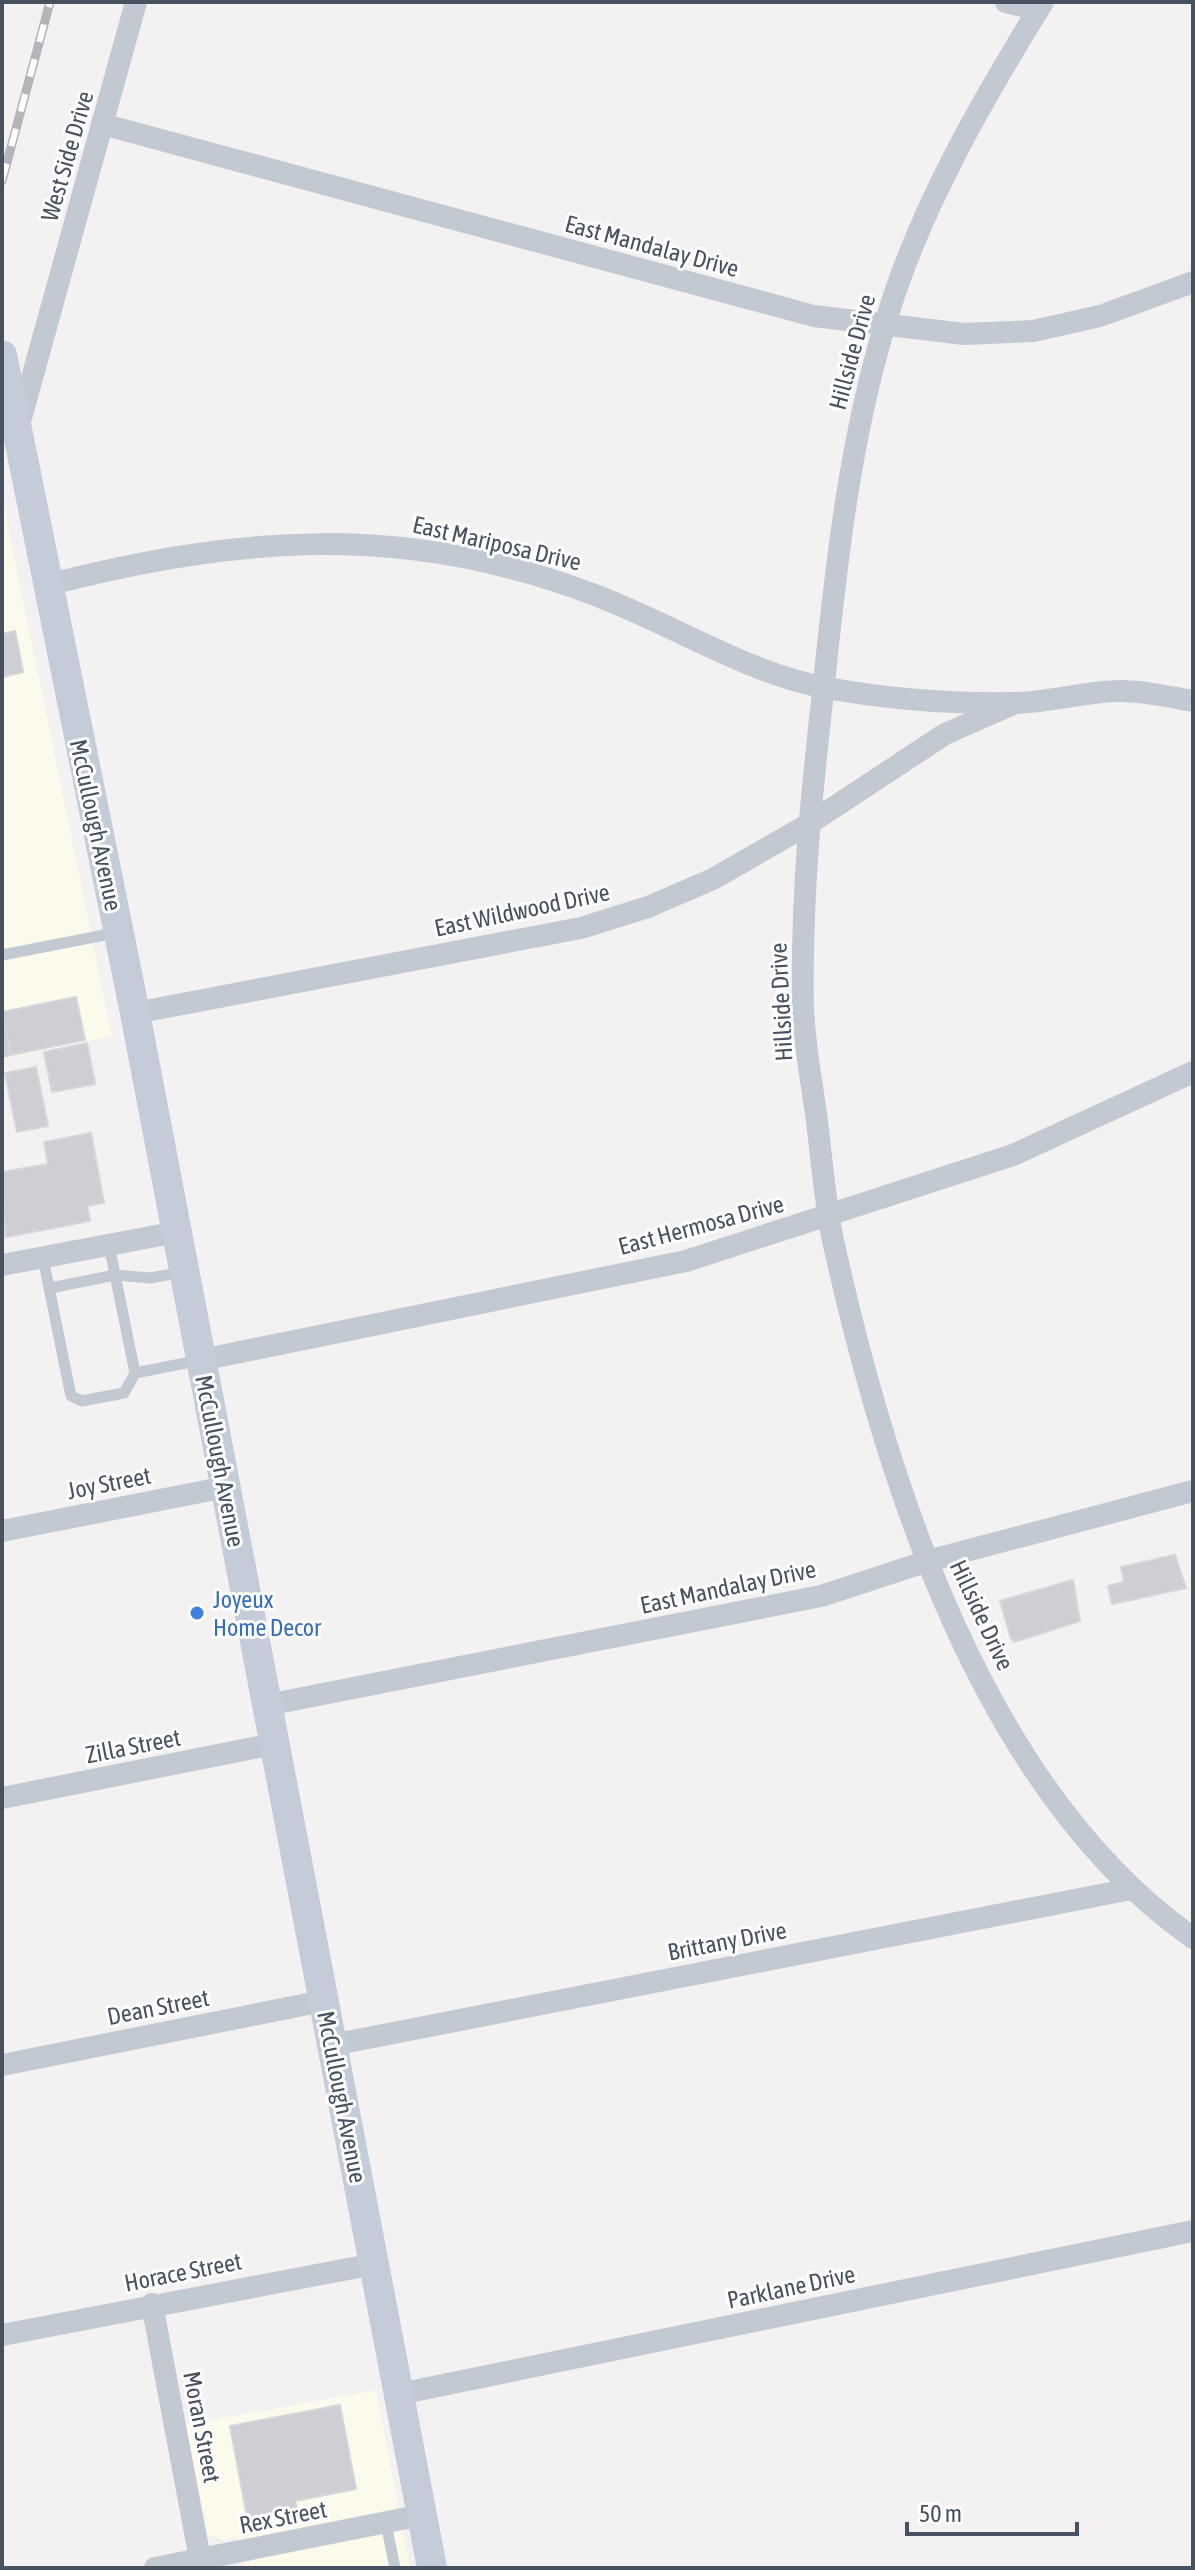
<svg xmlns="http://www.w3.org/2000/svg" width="1195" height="2570" font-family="'Asap Condensed',sans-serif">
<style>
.commercial{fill:#fcfaeb}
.building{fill:#cdcfd5;stroke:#d5d6dc;stroke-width:2}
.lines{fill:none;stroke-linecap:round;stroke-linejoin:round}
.lane{stroke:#c2c9d2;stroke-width:11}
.street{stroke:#c2c9d2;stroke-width:22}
.secondary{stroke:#c4cbd9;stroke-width:30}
.rail-casing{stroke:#b3b5bb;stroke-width:9}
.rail{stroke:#fff;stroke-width:6;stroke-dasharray:18;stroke-linecap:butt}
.shop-dot{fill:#3f7fe0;stroke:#fff;stroke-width:3}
.labels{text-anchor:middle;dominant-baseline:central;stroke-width:6;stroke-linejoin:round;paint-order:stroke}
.street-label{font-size:24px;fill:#48515f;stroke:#fff}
.shop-label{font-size:24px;fill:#366cbe;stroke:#fff;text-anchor:start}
</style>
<rect width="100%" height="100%" fill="#f3f1f1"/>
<g class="commercial">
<polygon points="2,497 112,1036 2,1059"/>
<polygon points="376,2390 410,2568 242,2568 237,2538 222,2540 208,2535 186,2425"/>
</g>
<g class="building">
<polygon points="15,631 23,672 2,677 2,634"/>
<polygon points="76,997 85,1040 11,1055 2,1012"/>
<polygon points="2,1012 11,1055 2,1057"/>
<polygon points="87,1043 95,1084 52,1092 44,1052"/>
<polygon points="36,1067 48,1126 17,1132 5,1073"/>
<polygon points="91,1133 104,1203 87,1206 90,1221 6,1237 2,1172 48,1164 44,1142"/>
<polygon points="1175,1555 1186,1588 1112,1604 1108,1586 1124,1582 1121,1567"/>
<polygon points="1073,1580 1080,1621 1014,1642 1011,1638 1000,1601"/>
<polygon points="340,2405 356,2489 295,2501 297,2508 247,2517 230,2426"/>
</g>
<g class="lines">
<g class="lane">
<polyline points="2,955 115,933"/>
<polyline points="109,1245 135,1373"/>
<polyline points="43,1258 71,1396 82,1401 124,1393 135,1373 201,1360"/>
<polyline points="50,1288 115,1275 150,1278 183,1272"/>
<polyline points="386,2523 395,2568"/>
</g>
<g class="street">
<polyline points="1006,2 1038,10"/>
<path d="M1043 2C982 101 919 209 886 321 849 442 836 567 823 692 811 799 801 898 803 1006 804 1044 812 1083 817 1121 822 1162 825 1205 834 1245 887 1484 984 1791 1193 1938"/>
<polyline points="102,124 814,316 964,334 1033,331 1100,316 1193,282"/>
<polyline points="19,425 136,2"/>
<path d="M47 585C239 536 403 522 592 594 671 623 743 672 827 688 888 699 952 704 1013 703 1049 703 1085 691 1121 691 1145 691 1170 697 1193 701"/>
<polyline points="135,1013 581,928 648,907 713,879 807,825 945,734 1011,705"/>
<polyline points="2,1265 177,1232"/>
<polyline points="201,1360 686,1261 1013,1155 1193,1072"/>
<polyline points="2,1531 226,1487"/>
<polyline points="267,1705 821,1596 928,1561 1193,1491"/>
<polyline points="2,1798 274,1744"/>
<polyline points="332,2045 1131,1889"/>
<polyline points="2,2065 323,2001"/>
<polyline points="152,2304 200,2559"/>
<polyline points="2,2335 374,2264"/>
<polyline points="399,2394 1193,2231"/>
<polyline points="155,2568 422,2515"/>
</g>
<polyline class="secondary" points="2,355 135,1013 432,2568"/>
<defs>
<polyline id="rail" points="2,181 50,2"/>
</defs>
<use href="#rail" class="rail-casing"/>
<use href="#rail" class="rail"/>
</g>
<circle class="shop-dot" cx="197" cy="1613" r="8"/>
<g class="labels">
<g class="street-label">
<text transform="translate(67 156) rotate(-74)">West Side Drive</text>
<text transform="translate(652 246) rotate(15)">East Mandalay Drive</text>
<text transform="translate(852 352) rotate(-75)">Hillside Drive</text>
<text transform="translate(497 543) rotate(13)">East Mariposa Drive</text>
<text transform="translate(96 825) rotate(78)">McCullough Avenue</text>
<text transform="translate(522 910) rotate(-12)">East Wildwood Drive</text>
<text transform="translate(781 1002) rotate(-93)">Hillside Drive</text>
<text transform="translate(701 1225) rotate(-15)">East Hermosa Drive</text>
<text transform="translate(220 1461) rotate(79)">McCullough Avenue</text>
<text transform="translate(109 1483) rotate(-11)">Joy Street</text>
<text transform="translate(728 1587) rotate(-12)">East Mandalay Drive</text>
<text transform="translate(982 1615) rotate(65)">Hillside Drive</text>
<text transform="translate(133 1746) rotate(-11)">Zilla Street</text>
<text transform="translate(727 1941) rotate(-11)">Brittany Drive</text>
<text transform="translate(158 2007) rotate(-11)">Dean Street</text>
<text transform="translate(342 2097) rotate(79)">McCullough Avenue</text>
<text transform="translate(183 2272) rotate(-11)">Horace Street</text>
<text transform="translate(791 2287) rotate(-12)">Parklane Drive</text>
<text transform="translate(202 2427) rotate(79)">Moran Street</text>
<text transform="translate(283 2517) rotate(-11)">Rex Street</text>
</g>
<g class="shop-label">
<text x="213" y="1599">Joyeux<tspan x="213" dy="28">Home Decor</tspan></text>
</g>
</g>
<rect width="1195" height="2570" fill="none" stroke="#48515f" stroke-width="8"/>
<path d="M907 2522v12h170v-12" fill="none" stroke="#48515f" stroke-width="4"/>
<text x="919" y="2522" font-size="24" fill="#48515f" stroke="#ffffff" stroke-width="6" paint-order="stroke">50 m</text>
</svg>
